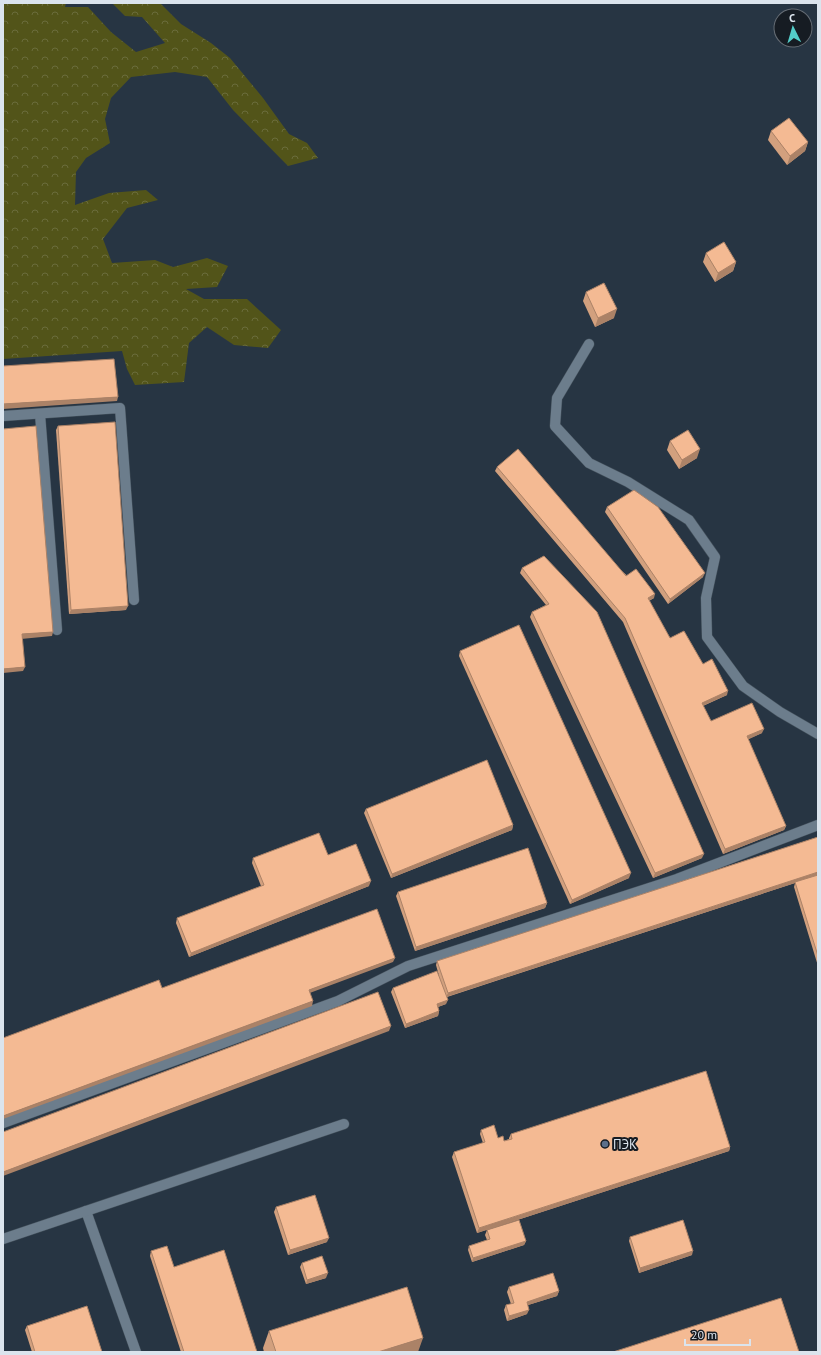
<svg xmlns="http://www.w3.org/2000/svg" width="821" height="1355" font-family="'PT Sans',sans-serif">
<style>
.forest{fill:url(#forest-crowns)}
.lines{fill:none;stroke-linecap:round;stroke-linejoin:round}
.service-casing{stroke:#44515c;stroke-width:11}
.minor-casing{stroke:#44515c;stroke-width:11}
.service{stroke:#6c7d8c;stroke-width:10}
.minor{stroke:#6c7d8c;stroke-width:10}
.wall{fill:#d2a07e}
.shaded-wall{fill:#ab8267}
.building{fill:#f4ba93;stroke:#ab8267}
.service-dot{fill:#5c6f8a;stroke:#161c23;stroke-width:1.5}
.labels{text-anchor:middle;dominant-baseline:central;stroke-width:4;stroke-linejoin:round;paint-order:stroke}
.poi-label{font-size:13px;fill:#dbe4ed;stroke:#161c23;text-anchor:start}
</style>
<defs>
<pattern id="forest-crowns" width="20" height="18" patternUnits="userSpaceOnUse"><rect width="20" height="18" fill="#525419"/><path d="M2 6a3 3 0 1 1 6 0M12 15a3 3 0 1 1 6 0" fill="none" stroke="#6a6c3b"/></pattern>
</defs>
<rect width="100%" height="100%" fill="#273543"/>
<polygon class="forest" points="3,3 66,3 65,7 88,7 111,32 136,52 165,43 142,17 125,16 112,3 160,3 181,24 211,43 230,58 263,98 289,134 307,143 318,158 288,166 233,110 207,77 175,72 131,77 111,98 105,119 110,143 86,158 76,172 75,205 109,193 146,190 158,200 127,208 103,239 112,263 155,260 173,267 207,258 228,266 217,287 186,289 204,299 247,299 281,330 268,348 234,345 207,327 189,343 184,382 135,385 127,369 122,351 3,359"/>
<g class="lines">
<defs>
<g id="service">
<polyline points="40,414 57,630"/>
<polyline points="3,416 120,408 134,600"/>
<polyline points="3,1123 338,1001 408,966 677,879 818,825"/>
<polyline points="86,1211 136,1352"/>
</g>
<g id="minor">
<polyline points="589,344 557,398 555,426 589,463 628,482 689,520 715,557 706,598 707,637 743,686 780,712 818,734"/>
<polyline points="3,1239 344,1124"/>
</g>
</defs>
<use href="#service" class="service-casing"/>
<use href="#minor" class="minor-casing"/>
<use href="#service" class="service"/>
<use href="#minor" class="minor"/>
</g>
<g class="wall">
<polygon points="771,131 808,142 805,151 787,165 768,140"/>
<polygon points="706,253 736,262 733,271 715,282 703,262"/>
<polygon points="586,292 614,318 595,327 583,301"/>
<polygon points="58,426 126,610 69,614 56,430"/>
<polygon points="670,441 697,458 679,469 667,450"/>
<polygon points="497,467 654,598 649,601 670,638 703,664 727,695 703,706 711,721 762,733 748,739 786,826 784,830 723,854 623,622 495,471"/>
<polygon points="607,507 703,577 668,604 605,512"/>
<polygon points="544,556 702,858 653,878 530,617 532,612 546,605 520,573 522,568"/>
<polygon points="460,651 629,878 570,904 459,656"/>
<polygon points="366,809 513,825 512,830 391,878 364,813"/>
<polygon points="818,837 818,966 794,887 795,883 447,997 446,1004 438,1007 439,1011 438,1016 405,1028 391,992 393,988 439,976 436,965 437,961"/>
<polygon points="328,855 369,886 189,957 176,923 177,918 261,886 252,863 253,858"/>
<polygon points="398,892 547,903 545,908 415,951 396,896"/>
<polygon points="481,1130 504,1141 509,1139 509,1138 511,1134 730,1147 729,1151 477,1233 452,1157 454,1152 483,1143 480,1134"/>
<polygon points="276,1207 327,1242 288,1255 274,1212"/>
<polygon points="487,1230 526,1241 524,1245 472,1262 468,1250 469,1246 487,1240 485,1235"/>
<polygon points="630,1237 692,1255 639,1273 629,1241"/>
<polygon points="151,1251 174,1267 257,1352 181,1352 150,1256"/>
<polygon points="302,1263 326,1278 306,1284 300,1267"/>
<polygon points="509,1287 559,1291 557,1296 528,1305 527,1314 507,1321 504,1310 506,1305 511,1304 507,1292"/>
<polygon points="27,1326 102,1352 32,1352 25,1330"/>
<polygon points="269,1331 418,1352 264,1352 263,1348"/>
</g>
<g class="shaded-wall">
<polygon points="808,142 805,151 787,165 790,156"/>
<polygon points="736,262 733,271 715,282 718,273"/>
<polygon points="617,309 614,318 595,327 598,318"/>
<polygon points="118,397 117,401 3,409 3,404"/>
<polygon points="700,449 697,458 679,469 682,460"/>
<polygon points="705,573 703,577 668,604 670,599"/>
<polygon points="655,594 654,598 646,602 648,598"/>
<polygon points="128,606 126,610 69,614 71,610"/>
<polygon points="53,632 52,636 21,639 22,634"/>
<polygon points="25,667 23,671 3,673 3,669"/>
<polygon points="728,691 727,695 700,707 702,703"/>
<polygon points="764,729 762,733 745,741 747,736"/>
<polygon points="513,825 512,830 391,878 392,874"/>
<polygon points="786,826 784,830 723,854 725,849"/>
<polygon points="704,854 702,858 653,878 655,873"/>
<polygon points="818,872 818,876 795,882 795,883 446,997 448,993"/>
<polygon points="631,873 629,878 570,904 572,900"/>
<polygon points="371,881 369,886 189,957 191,953"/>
<polygon points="547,903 545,908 415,951 416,947"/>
<polygon points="395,958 393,962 307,994 309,990"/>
<polygon points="448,1000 446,1004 435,1008 437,1004"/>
<polygon points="313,1001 312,1006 3,1119 3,1116"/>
<polygon points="439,1011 438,1016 405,1028 406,1024"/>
<polygon points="391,1026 389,1031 3,1176 3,1172"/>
<polygon points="730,1147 729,1151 477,1233 479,1228"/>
<polygon points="329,1238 327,1242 288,1255 290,1250"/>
<polygon points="526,1241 524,1245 472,1262 473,1258"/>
<polygon points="693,1251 692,1255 639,1273 640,1268"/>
<polygon points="328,1273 326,1278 306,1284 307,1280"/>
<polygon points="559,1291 557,1296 525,1306 527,1302"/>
<polygon points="529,1310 527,1314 507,1321 509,1316"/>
<polygon points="423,1338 418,1352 378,1352"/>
</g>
<g class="building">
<polygon points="789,118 808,142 790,156 771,131"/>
<polygon points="724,242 736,262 718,273 706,253"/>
<polygon points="604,283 617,309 598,318 586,292"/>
<polygon points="114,359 118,397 3,404 3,366"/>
<polygon points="115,422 128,606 71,610 58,426"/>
<polygon points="36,426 53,632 22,634 25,667 3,669 3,429"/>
<polygon points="688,430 700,449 682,460 670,441"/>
<polygon points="518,449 626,576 636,569 655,594 648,598 670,638 684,631 703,664 712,659 728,691 702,703 711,721 752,703 764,729 747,736 786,826 725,849 625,618 497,467"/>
<polygon points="634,490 658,507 705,573 670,599 607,507"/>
<polygon points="544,556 597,612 704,854 655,873 532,612 549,604 522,568"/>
<polygon points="519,625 631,873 572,900 460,651"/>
<polygon points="487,760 513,825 392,874 366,809"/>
<polygon points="319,833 328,855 356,844 371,881 191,953 177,918 264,885 253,858"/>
<polygon points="818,837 818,872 448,993 437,961"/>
<polygon points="528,848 547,903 416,947 398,892"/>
<polygon points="818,875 818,956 795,882"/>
<polygon points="377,909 395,958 309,990 313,1001 3,1116 3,1038 159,980 162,988"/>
<polygon points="437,971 448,1000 437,1004 439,1011 406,1024 393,988"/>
<polygon points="378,992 391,1026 3,1172 3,1132"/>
<polygon points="706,1071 730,1147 479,1228 454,1152 485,1142 481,1130 494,1125 498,1138 503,1136 504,1141 512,1139 511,1134"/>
<polygon points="315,1195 329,1238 290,1250 276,1207"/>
<polygon points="519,1220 526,1241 473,1258 469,1246 490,1239 487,1230"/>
<polygon points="683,1220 693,1251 640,1268 630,1237"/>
<polygon points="167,1246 174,1267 224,1250 257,1352 184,1352 151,1251"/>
<polygon points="322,1256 328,1273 307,1280 302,1263"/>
<polygon points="553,1273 559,1291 527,1302 529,1310 509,1316 506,1305 514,1303 509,1287"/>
<polygon points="407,1287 423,1338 378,1352 276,1352 269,1331"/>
<polygon points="781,1298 799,1352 613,1352"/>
<polygon points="87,1306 102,1352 35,1352 27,1326"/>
</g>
<circle class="service-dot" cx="605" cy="1144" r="4"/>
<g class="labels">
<g class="poi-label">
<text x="613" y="1144">ПЭК</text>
</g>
</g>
<rect width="821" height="1355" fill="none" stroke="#dbe4ed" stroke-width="8"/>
<g transform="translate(793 28) rotate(355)"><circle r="19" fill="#161c23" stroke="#656c74"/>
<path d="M0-3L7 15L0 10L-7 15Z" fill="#53cdc9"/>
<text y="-6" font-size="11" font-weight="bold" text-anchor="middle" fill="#dbe4ed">С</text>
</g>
<path d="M685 1339v6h65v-6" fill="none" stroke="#dbe4ed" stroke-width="2"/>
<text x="691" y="1339" font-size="12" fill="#dbe4ed" stroke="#161c23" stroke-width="3" paint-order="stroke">20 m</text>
</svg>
